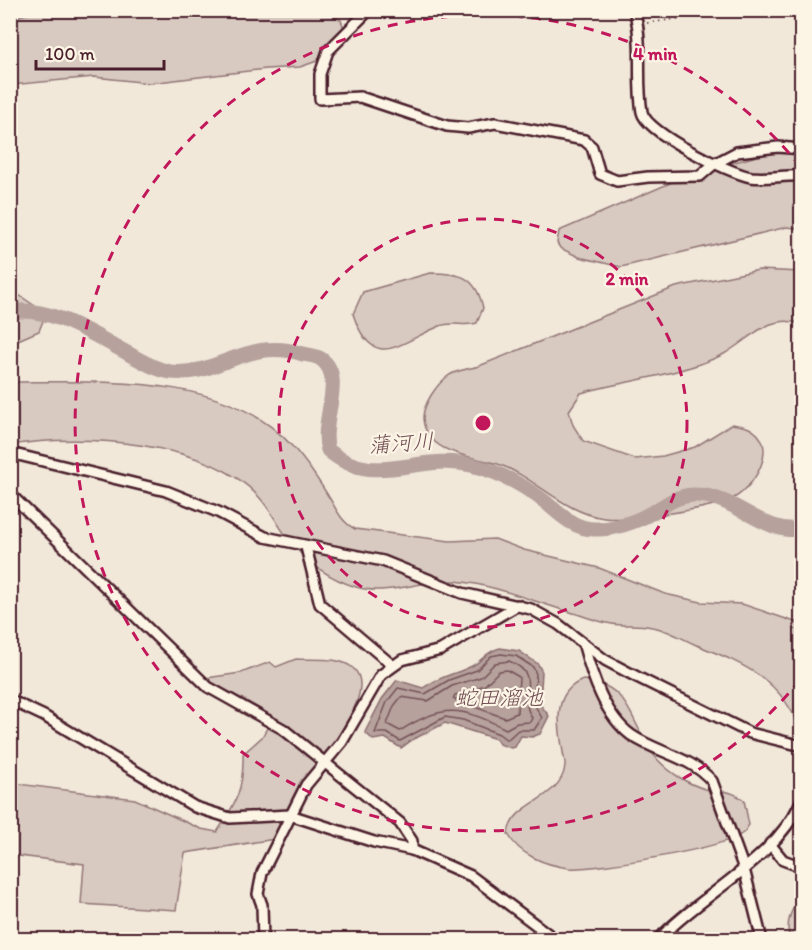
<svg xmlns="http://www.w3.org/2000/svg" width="812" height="950" font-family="Itim,'Klee One',sans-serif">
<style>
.green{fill:#d8cac0;stroke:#917476;stroke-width:1.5}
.water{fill:#b6a19c;stroke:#8b6d6f;stroke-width:1.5}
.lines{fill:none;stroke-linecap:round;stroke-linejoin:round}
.shore{stroke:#755358;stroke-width:1.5}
.river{stroke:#b6a19c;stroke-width:15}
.minor-casing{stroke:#4a1f2b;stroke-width:14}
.path{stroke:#4a1f2b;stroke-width:1.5;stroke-dasharray:1.5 4.5;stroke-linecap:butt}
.minor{stroke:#fcf5e5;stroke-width:9}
.ring{fill:none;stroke:#c2185b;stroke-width:3;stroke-dasharray:10 8}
.labels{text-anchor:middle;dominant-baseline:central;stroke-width:4.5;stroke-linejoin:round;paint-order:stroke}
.water-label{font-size:22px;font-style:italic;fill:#704c53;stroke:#fcf5e5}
.centre{fill:#c2185b;stroke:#fcf5e5;stroke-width:3}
.ring-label{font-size:18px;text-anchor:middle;font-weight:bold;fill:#c2185b;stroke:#fcf5e5;stroke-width:4.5;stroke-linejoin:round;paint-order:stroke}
</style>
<rect width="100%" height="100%" fill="#f1e8da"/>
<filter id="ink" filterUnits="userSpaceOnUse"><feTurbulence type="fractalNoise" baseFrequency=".0167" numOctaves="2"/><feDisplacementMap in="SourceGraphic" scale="12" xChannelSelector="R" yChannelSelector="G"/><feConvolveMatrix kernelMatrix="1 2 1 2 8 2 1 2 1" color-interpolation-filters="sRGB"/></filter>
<g filter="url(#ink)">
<g class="green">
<polygon points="44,10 323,10 341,20 345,31 334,49 320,60 300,67 266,69 150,83 94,77 11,85 10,18"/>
<polygon points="783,149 801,150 801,229 787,227 621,267 579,257 560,248 557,243 559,231 691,174"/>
<path d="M759 270 801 272V324C770 312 749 340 724 354 685 374 624 381 581 393L569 411 573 425 583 441 635 459 663 456 695 447 732 424C737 425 745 426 749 428 781 444 755 486 734 498 713 509 628 521 604 518 564 513 535 477 498 464 472 456 425 454 423 418 423 404 437 384 448 376 456 370 470 369 479 366L676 287Z"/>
<path d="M430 273C459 273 476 275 483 308L477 323C465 327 452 321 440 326 400 342 373 374 353 314L363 292Z"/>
<polygon points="10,289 35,306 43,321 39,331 11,343"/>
<path d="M11 382C100 382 228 373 292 446 305 460 317 478 327 494 336 508 340 521 355 529L450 541 495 539 524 550 599 568 665 594 701 602 742 604 801 624V732C782 678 743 664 694 644 681 638 666 629 652 627 639 624 625 626 612 624 600 622 588 618 577 614 536 603 497 585 455 581 422 579 387 597 356 587 331 579 310 565 293 545 280 530 272 511 259 497 209 441 81 433 11 445Z"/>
<path d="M296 659C313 660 341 656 354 669 381 696 311 769 297 792 288 807 282 824 275 839L185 853 176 910 81 904 84 864 11 855V783L135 799 201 829 217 832C236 803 244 789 243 754L262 737 272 719 232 698 206 678 241 673 270 662 276 667Z"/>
<path d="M583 680C635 685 630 729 658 760 670 773 688 784 705 789 723 794 726 787 744 800L749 825C747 827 746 831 743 833 725 848 595 870 569 868 545 865 519 855 508 834 512 801 561 801 565 766 566 762 563 756 563 752 558 725 552 692 583 680Z"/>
<path d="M801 893V939H790C784 923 793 907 801 893Z"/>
</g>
<path class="water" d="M500 648 519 651 538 664 542 672 540 704 549 716 540 734 532 737 521 736 515 747 511 748 499 744 496 739 445 723 412 740 401 748 385 738 373 740 365 732 382 699 397 680 423 688C442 675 454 675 472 666 484 660 485 652 500 648Z"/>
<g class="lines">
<g class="shore">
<polygon points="501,654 516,656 533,667 536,674 534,704 542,718 534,730 518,730 507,740 499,734 463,720 445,717 400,741 387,733 375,733 387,702 398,688 425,694 449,680 477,670 491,656"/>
<path d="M509 661C544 676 516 693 532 718L530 722 517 723 506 729C462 707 442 703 400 731L387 724 394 706 401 697 428 701 452 686 481 677 495 663Z"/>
<polygon points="507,670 519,677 517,713 505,718 453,699 455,695 485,685 499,671"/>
</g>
<path class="river" d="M10 312C51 305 95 336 129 354 142 361 156 370 171 372 218 377 248 336 303 354 309 355 316 356 321 359 347 377 319 423 328 450 374 490 418 452 471 465 497 471 523 485 544 501 559 513 573 529 594 529 612 530 636 522 651 513 666 505 678 494 696 495 737 496 763 535 802 529"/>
<defs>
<g id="minor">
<polyline points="369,10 328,51 320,74 320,99 360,97 447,126 468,128 495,123 584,140 592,147 600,174 617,181 648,177 700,176 714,164 737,152 778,147 802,149"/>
<path d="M634 10C644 43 636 79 642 112 646 133 729 173 751 177 767 179 785 175 802 176"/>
<polyline points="10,453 166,491 218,512 265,537 383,561 462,593 531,609 558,624 605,660 637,677 750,733 802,746"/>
<polyline points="10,494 208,687 283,729 400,823 412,841 412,850"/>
<polyline points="306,547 320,604 392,665"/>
<path d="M584 646C592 676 605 716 631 735 657 753 690 756 712 781L744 869 762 940"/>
<polyline points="10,700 44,716 195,807 230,818 290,815 374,842 412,850 471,876 556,940"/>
<polyline points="770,844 783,860 802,867"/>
<polyline points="263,940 262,905 258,894 262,873 306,785 342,742 381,675 402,660 441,650 518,605"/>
<path d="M658 940C702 893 774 862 802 800"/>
</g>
</defs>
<use href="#minor" class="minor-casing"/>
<polyline class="path" points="647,23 744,10"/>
<use href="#minor" class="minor"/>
</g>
</g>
<g class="ring">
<circle cx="483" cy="423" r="204"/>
<path d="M800 680A408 408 0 1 1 800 166"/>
</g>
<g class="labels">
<g class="water-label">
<text transform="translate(401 443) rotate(-4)">蒲河川</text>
<text x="499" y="697">蛇田溜池</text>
</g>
</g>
<circle cx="483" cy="423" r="9" class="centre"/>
<g class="ring-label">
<text x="655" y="60">4 min</text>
<text x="627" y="285">2 min</text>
</g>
<rect width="812" height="950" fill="none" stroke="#fcf5e5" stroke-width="36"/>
<rect x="18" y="18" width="776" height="914" fill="none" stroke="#4a1f2b" stroke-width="2" filter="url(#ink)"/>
<path d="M36 60v9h128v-9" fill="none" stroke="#4a1f2b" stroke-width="3"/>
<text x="45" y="60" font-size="18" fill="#4a1f2b" stroke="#fcf5e5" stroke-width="4.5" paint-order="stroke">100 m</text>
</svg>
